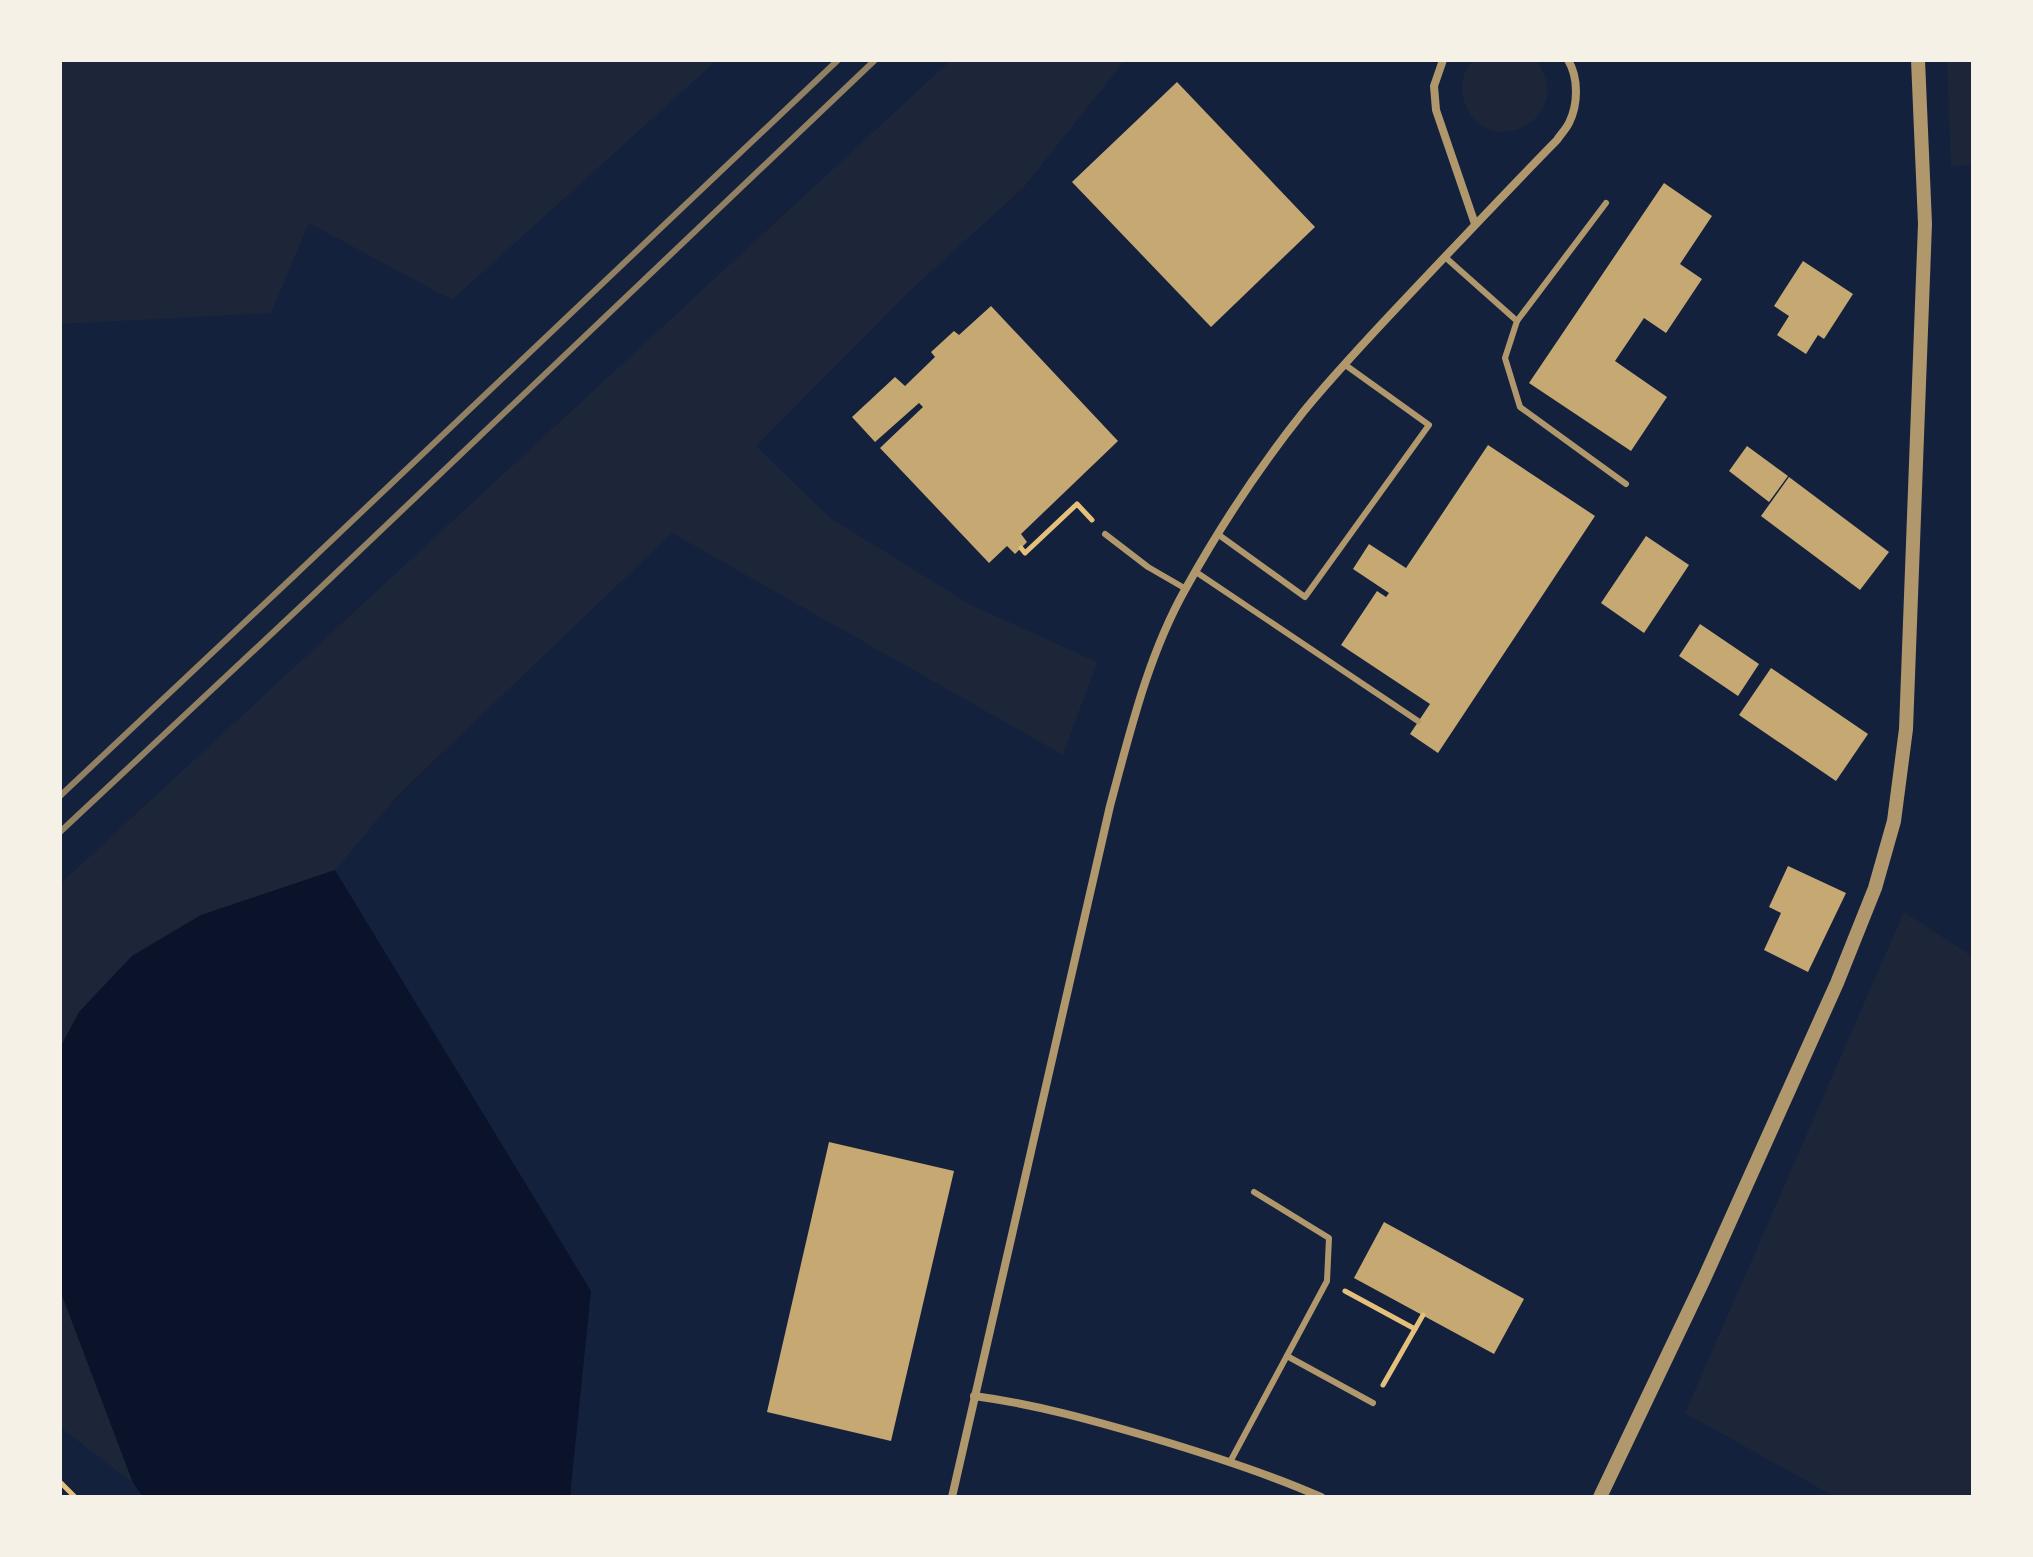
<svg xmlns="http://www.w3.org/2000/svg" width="2033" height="1557" font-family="'Source Sans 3',sans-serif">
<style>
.green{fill:#1d2539}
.water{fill:#0b132b}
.building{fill:#c6a872}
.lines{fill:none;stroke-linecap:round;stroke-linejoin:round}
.path{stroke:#e5c07b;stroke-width:5}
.service{stroke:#b1986c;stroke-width:6}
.minor{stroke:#b1986c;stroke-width:8}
.tertiary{stroke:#b1986c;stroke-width:14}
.rail{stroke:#918062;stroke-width:6}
</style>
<rect width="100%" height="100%" fill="#14213d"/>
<g class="green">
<polygon points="60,60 717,60 452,300 309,223 271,313 60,324"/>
<polygon points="951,60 1125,60 1024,187 912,289 756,446 829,517 969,604 1097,662 1063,755 672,533 399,794 335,870 201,915 132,956 79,1012 60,1048 60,884"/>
<path d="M1473 60H1536C1580 120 1482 165 1464 100 1459 86 1463 71 1473 60Z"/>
<polygon points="1947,60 1973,60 1973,165 1951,166"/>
<polygon points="1904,912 1973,957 1973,1497 1835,1497 1685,1413"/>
<polygon points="60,1290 133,1483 60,1427"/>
</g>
<polygon class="water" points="335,870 591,1291 570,1497 143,1497 133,1483 60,1290 60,1048 79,1012 132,956 201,915"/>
<g class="building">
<polygon points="1177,82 1315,227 1211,327 1072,182"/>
<polygon points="1664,183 1712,216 1680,264 1702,279 1666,333 1644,318 1615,361 1667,397 1631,451 1529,383"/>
<polygon points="1803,261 1853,294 1824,339 1818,335 1806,354 1777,335 1789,316 1774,306"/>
<polygon points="991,306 1118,441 1021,534 1027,542 1015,554 1007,546 989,563 880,448 923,407 919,403 875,442 852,417 895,377 905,386 935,357 931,352 954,331 959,335"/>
<polygon points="1488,445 1595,516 1438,753 1410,734 1430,704 1341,645 1377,591 1386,597 1389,593 1353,569 1369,544 1406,568"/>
<polygon points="1747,446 1788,476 1769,502 1729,471"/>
<polygon points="1789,477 1889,552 1860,590 1761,516"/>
<polygon points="1646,536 1689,565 1644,633 1601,603"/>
<polygon points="1700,624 1759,664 1738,696 1679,656"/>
<polygon points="1771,668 1868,734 1836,781 1739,715"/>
<polygon points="1788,866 1846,893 1808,972 1764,950 1781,913 1769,907"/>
<polygon points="829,1142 954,1171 891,1441 767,1412"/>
<polygon points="1384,1222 1524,1299 1494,1354 1354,1278"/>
</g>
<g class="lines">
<g class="path">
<polyline points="1021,548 1025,553 1077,504 1092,520"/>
<polyline points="1345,1291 1415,1329"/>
<polyline points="1383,1385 1423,1315"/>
<polyline points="60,1482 75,1497"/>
</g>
<g class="service">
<polyline points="1606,203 1517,321 1505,358 1520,407 1626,484"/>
<polyline points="1445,257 1517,321"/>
<polyline points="1105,534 1148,567 1186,589"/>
<polyline points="1219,535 1305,597 1429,425 1344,364"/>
<polyline points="1196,572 1418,721"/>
<polyline points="1287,1356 1373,1403"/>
<polyline points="1230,1462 1327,1281 1329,1238 1254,1192"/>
</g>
<g class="minor">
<polyline points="1443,60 1434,86 1436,110 1475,224"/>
<path d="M974 1396C1035 1404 1095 1421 1153 1438 1210 1455 1267 1473 1321 1497"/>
<path d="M952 1497 1110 806C1130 732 1148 655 1186 588 1220 527 1260 466 1304 411 1336 372 1371 335 1406 298 1456 245 1506 192 1557 140 1561 134 1566 129 1569 123 1578 105 1579 78 1568 60"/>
</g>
<polyline class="tertiary" points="1600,1497 1704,1279 1837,983 1875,888 1894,821 1906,729 1925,224 1918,60"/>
<g class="rail">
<polyline points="60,796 294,576 838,60"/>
<polyline points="60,832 313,595 875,60"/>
</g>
</g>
<rect width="2033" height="1557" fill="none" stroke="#f6f1e7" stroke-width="124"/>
</svg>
